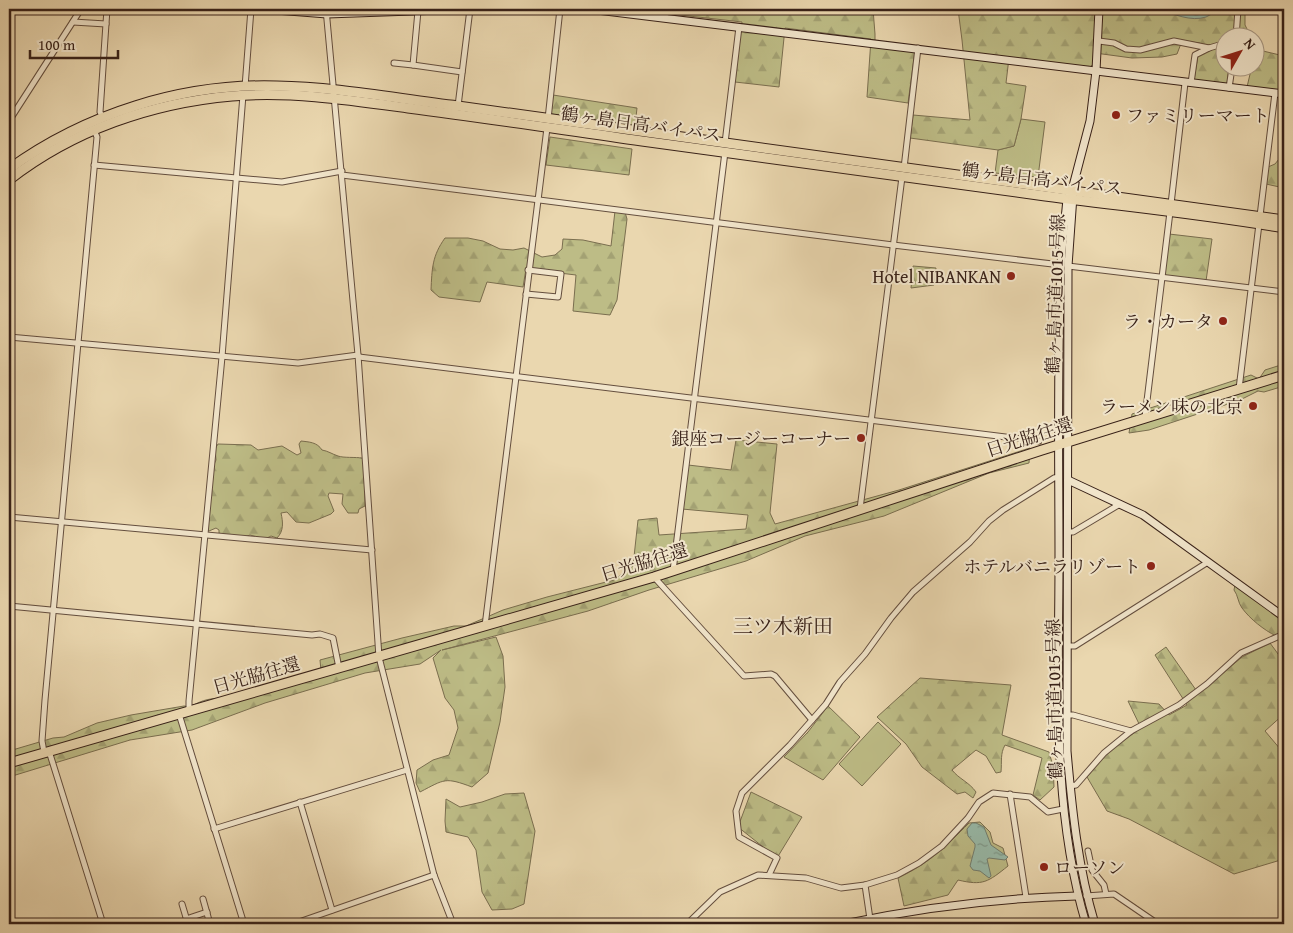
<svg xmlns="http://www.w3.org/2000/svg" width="1293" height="933" font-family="'Gentium Book Plus','Noto Serif JP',serif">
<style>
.green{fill:#bdbc86;stroke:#7a6e4f}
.forest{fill:url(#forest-firs);stroke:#7a6e4f}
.water{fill:url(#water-ripples);stroke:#727d6f}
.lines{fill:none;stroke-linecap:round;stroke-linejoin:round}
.street-casing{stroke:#644e3e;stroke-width:7}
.secondary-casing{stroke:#382118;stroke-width:9}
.highway-casing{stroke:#382118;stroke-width:11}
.street{stroke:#f1e5cb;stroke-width:5}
.secondary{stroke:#f1e5cb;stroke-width:7}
.highway{stroke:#ead7af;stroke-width:9}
.poi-dot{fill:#8f2418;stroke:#f1e5cb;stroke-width:2}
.labels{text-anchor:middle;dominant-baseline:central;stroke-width:4;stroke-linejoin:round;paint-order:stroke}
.poi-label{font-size:18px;fill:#382118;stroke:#f1e5cb;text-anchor:end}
.street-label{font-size:18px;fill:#382118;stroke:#f1e5cb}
.quarter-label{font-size:20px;fill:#382118;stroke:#f1e5cb}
</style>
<defs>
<pattern id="forest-firs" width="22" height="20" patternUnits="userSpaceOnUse" patternTransform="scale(1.25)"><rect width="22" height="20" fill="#bdbc86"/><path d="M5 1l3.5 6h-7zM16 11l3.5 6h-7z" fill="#a3a173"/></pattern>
<pattern id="water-ripples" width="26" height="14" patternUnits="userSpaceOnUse" patternTransform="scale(1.25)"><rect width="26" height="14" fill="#98baa9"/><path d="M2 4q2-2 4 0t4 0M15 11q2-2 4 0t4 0" fill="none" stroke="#7d9789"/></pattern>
</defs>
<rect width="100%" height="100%" fill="#ead7af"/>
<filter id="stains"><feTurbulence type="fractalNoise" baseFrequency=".004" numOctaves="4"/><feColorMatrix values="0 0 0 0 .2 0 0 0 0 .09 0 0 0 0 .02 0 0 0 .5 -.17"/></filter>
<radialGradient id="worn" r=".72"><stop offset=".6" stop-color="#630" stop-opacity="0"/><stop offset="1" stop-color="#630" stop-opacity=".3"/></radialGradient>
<g class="green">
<polygon points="1021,119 1045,122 1038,177 995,173 998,150 1014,146"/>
<polygon points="878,722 901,744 862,786 839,764"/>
</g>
<g class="forest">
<polygon points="627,9 873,9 875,34 875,46 915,51 908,103 867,97 871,39 785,28 779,87 735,82 742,22"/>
<polygon points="958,9 1238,9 1245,11 1245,25 1251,37 1226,38 1226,68 1229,68 1227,84 1194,80 1200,43 1182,41 1177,54 1162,57 1132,58 1095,53 1093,64 1090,67 1009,58 1006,83 1026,86 1021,119 1014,146 998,150 910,138 913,115 970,120 962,40"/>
<polygon points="1256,42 1263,51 1284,56 1284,92 1247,87 1251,70 1248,68 1256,68"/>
<polygon points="553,95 637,108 635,126 551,114"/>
<polygon points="550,137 632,149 629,175 546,165"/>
<polygon points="1283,154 1284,154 1284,188 1266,184 1268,167 1275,164"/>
<path d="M615 211 625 212 627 219 617 300 610 315 573 311 576 275 526 269 523 287 487 282 480 302 439 297 431 290C432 269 432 256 445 238H468L483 241 500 249 513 250 524 248 542 257 555 255 562 249 563 239 583 240 611 246Z"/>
<polygon points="1169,234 1212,239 1206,281 1164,275"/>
<polygon points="913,266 936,268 934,285 911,288"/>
<polygon points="1284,364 1284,386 1264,392 1258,391 1240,400 1149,430 1129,433 1132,414 1251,375 1259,379 1265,370"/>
<path d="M736 440 777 444 770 513 775 524 899 490 1030 448 1029 463 989 473 884 516 805 536 746 561 649 590 588 611 442 650 496 637 503 656 505 687 500 722 488 773 472 787C445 777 445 779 420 792L416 783 417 770 433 760 449 755 458 728 454 710 445 698 433 658 441 650 420 664 365 673 265 703 192 730 130 740 9 777V751L53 738 64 737 97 723 131 715 184 706C193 707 192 705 200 702 209 698 220 698 229 698L321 671 320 660 402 638 454 626H466L503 610 547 597 614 580 633 566 638 520 657 518 659 535 746 529 748 515 682 509 688 465 731 470Z"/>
<path d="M301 441C309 442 317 442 322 450 328 451 332 454 338 456 343 458 356 457 362 458L364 461 365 506 359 509 358 513H348L342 504 343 494 329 493 328 496 334 511 331 514 309 523 296 522 287 512 281 513C283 522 284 531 277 538L271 536 265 539 250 535C241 539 228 536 219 533V530L216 528 209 531 207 529C208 514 210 471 216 460L215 449 218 444 251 445 258 450 282 446 297 455 301 453 299 444Z"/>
<path d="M1235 585 1284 621V633L1276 636C1264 630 1250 619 1242 608 1238 603 1238 595 1234 590Z"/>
<polygon points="1270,643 1284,662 1284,714 1265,731 1281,750 1284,751 1284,859 1234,874 1129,819 1107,811 1087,777 1105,754 1141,728 1128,701 1159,704 1169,715 1187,705 1155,655 1166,647 1196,690 1216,679 1242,657"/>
<path d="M920 678 1011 685 1002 735 1049 752 1053 766 1054 787 1040 800 1033 795 1042 758 1005 745C1000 754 1002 761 1001 772L996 773 986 756 976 750 952 770C959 779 969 782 976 792L973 798 965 792 957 794 922 767 906 744 877 717Z"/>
<polygon points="828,706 860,737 823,780 784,757 808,732"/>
<polygon points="751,792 802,817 777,858 738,827"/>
<polygon points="524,793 535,831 524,904 512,909 492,910 482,892 476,850 468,837 446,832 445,821 446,799 460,807 482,802 505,794"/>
<path d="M980 822 990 832 993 843 1003 848 1008 866C988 882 983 886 958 880L948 895 904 906 898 878C931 862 944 848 969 823Z"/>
</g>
<g class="water">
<path d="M1159 9H1220C1215 11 1211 15 1206 17 1191 22 1173 14 1159 9Z"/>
<polygon points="972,823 976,823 984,827 991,845 1008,857 1005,860 989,858 987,859 991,876 989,878 980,871 973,870 970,866 975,847 975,844 968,836 967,829"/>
</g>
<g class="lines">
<defs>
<g id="street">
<polyline points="326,9 358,355 379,657 434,875 453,924"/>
<polyline points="662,9 666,18"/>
<polyline points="1271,9 1284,12"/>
<polyline points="418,11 413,65 462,72"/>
<polyline points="73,22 106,24"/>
<polyline points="1236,38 1238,9"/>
<polyline points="1099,41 1114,43 1126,49 1140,50 1174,41 1209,48 1226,43"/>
<polyline points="394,63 413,65"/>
<polyline points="1191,83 1195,55 1209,48"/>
<polyline points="245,87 251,9"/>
<polyline points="1229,88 1232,68"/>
<polyline points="458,106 470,9"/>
<polyline points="103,118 100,112 107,9"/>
<polyline points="548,119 560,9"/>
<polyline points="9,121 81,9"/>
<polyline points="725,143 739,27"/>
<polyline points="94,165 282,182 342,171"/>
<polyline points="904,168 918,48"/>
<polyline points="342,175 893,245 1061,265"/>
<polyline points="1171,204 1185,83"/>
<polyline points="1260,216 1275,93"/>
<polyline points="1068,266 1284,292"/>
<polyline points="526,294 558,297 561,274 528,270"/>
<polyline points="9,337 298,363 358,355"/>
<polyline points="359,357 1039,441"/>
<polyline points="1239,389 1259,224"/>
<polyline points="1145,417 1170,212"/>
<polyline points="860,509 902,177"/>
<polyline points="9,517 372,550"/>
<polyline points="1067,532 1073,532 1120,504"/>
<polyline points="673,571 725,152"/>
<polyline points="654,577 744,676 771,674 775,676 812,720 826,704 840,682 865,654 891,618 913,592 970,542 989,521 1003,510 1054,478 1059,477"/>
<polyline points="9,606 312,635 320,634 333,638 339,668"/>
<polyline points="485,626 547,128"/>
<polyline points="1067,646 1075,646 1208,562"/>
<polyline points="189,710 189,701 222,357 243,95"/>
<polyline points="179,714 244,924"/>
<polyline points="1066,715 1073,715 1131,731"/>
<polyline points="49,751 103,924"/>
<polyline points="44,752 42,741 45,700 97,137 94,130"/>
<polyline points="1070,786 1076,785 1104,753 1131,731 1179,705 1207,684 1241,653 1284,634"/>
<polyline points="1010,794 1026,897"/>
<polyline points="300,802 332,910"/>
<polyline points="214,829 407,770"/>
<polyline points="1088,851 1092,870 1104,885 1106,894"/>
<polyline points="769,875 777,858 739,837 736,811 742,793 790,745 812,720"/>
<polyline points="865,885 870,919"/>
<polyline points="1086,896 1114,894 1158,924"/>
<polyline points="203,899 210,924"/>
<polyline points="182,904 188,924"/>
<polyline points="186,919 207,912"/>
<polyline points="293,924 434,875"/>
<polyline points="687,924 720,892 758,875 806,878 841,888 865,885 897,875 919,863 942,846 968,818 979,802 993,793 1030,797 1048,812 1063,809"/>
</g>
<g id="secondary">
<polyline points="263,9 327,14 469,9"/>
<polyline points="589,9 1284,94"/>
<path d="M1073 196 1068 266 1067 751C1072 809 1078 868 1095 924"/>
<polyline points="1068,480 1143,515 1284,617"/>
<path d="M844 924C923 907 997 898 1077 896"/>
<path d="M1086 924C1051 806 1059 682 1059 561 1059 463 1057 364 1061 266 1062 244 1065 221 1067 199L1072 190 1090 121 1096 71 1099 9"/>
</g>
<g id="highway">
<path d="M9 169C85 114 182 83 277 86 337 87 398 99 458 106L1284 220"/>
<path d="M9 180C73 130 152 103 232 96 291 91 350 100 408 108 486 118 564 130 642 141 774 159 906 177 1038 195 1120 206 1203 214 1284 228"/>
<polyline points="9,763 654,577 1042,450 1284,375"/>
</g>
</defs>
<use href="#street" class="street-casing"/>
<use href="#secondary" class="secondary-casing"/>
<use href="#highway" class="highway-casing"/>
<use href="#street" class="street"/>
<use href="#secondary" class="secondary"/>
<use href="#highway" class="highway"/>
</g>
<g class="poi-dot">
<circle cx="1116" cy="115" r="5"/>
<circle cx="1011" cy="276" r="5"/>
<circle cx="1223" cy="321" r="5"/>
<circle cx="1253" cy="406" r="5"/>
<circle cx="861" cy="438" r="5"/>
<circle cx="1151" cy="566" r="5"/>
<circle cx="1044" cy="867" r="5"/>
</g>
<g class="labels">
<g class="poi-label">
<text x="1126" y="115" text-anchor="start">ファミリーマート</text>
<text x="1001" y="276">Hotel NIBANKAN</text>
<text x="1213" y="321">ラ・カータ</text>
<text x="1243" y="406">ラーメン味の北京</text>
<text x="851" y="438">銀座コージーコーナー</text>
<text x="1141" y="566">ホテルバニラリゾート</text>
<text x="1054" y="867" text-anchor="start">ローソン</text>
</g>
<g class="street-label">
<text transform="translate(641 124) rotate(8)">鶴ヶ島日高バイパス</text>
<text transform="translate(1042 179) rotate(7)">鶴ヶ島日高バイパス</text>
<text transform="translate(1055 294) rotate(-88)">鶴ヶ島市道1015号線</text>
<text transform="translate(1029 437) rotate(-18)">日光脇往還</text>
<text transform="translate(644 562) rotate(-17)">日光脇往還</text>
<text transform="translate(256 675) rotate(-16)">日光脇往還</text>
<text transform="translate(1054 699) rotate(-91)">鶴ヶ島市道1015号線</text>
</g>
<g class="quarter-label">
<text x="783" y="625">三ツ木新田</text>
</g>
</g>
<rect width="1293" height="933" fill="none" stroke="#ead7af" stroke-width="30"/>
<rect x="10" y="10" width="1273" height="913" fill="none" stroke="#382118" stroke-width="2.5"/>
<rect x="15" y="15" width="1263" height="903" fill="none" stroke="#382118"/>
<g transform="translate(1240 52) rotate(51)"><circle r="24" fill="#f1e5cb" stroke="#a79783"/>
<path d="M0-4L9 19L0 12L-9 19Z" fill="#8f2418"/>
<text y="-8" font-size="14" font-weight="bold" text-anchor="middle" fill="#382118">N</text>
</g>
<path d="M30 50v8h88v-8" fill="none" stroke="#382118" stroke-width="2.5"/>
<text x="38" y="50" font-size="15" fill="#382118" stroke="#f1e5cb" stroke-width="4" paint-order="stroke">100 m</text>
<rect width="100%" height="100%" filter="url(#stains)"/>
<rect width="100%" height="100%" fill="url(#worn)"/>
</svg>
